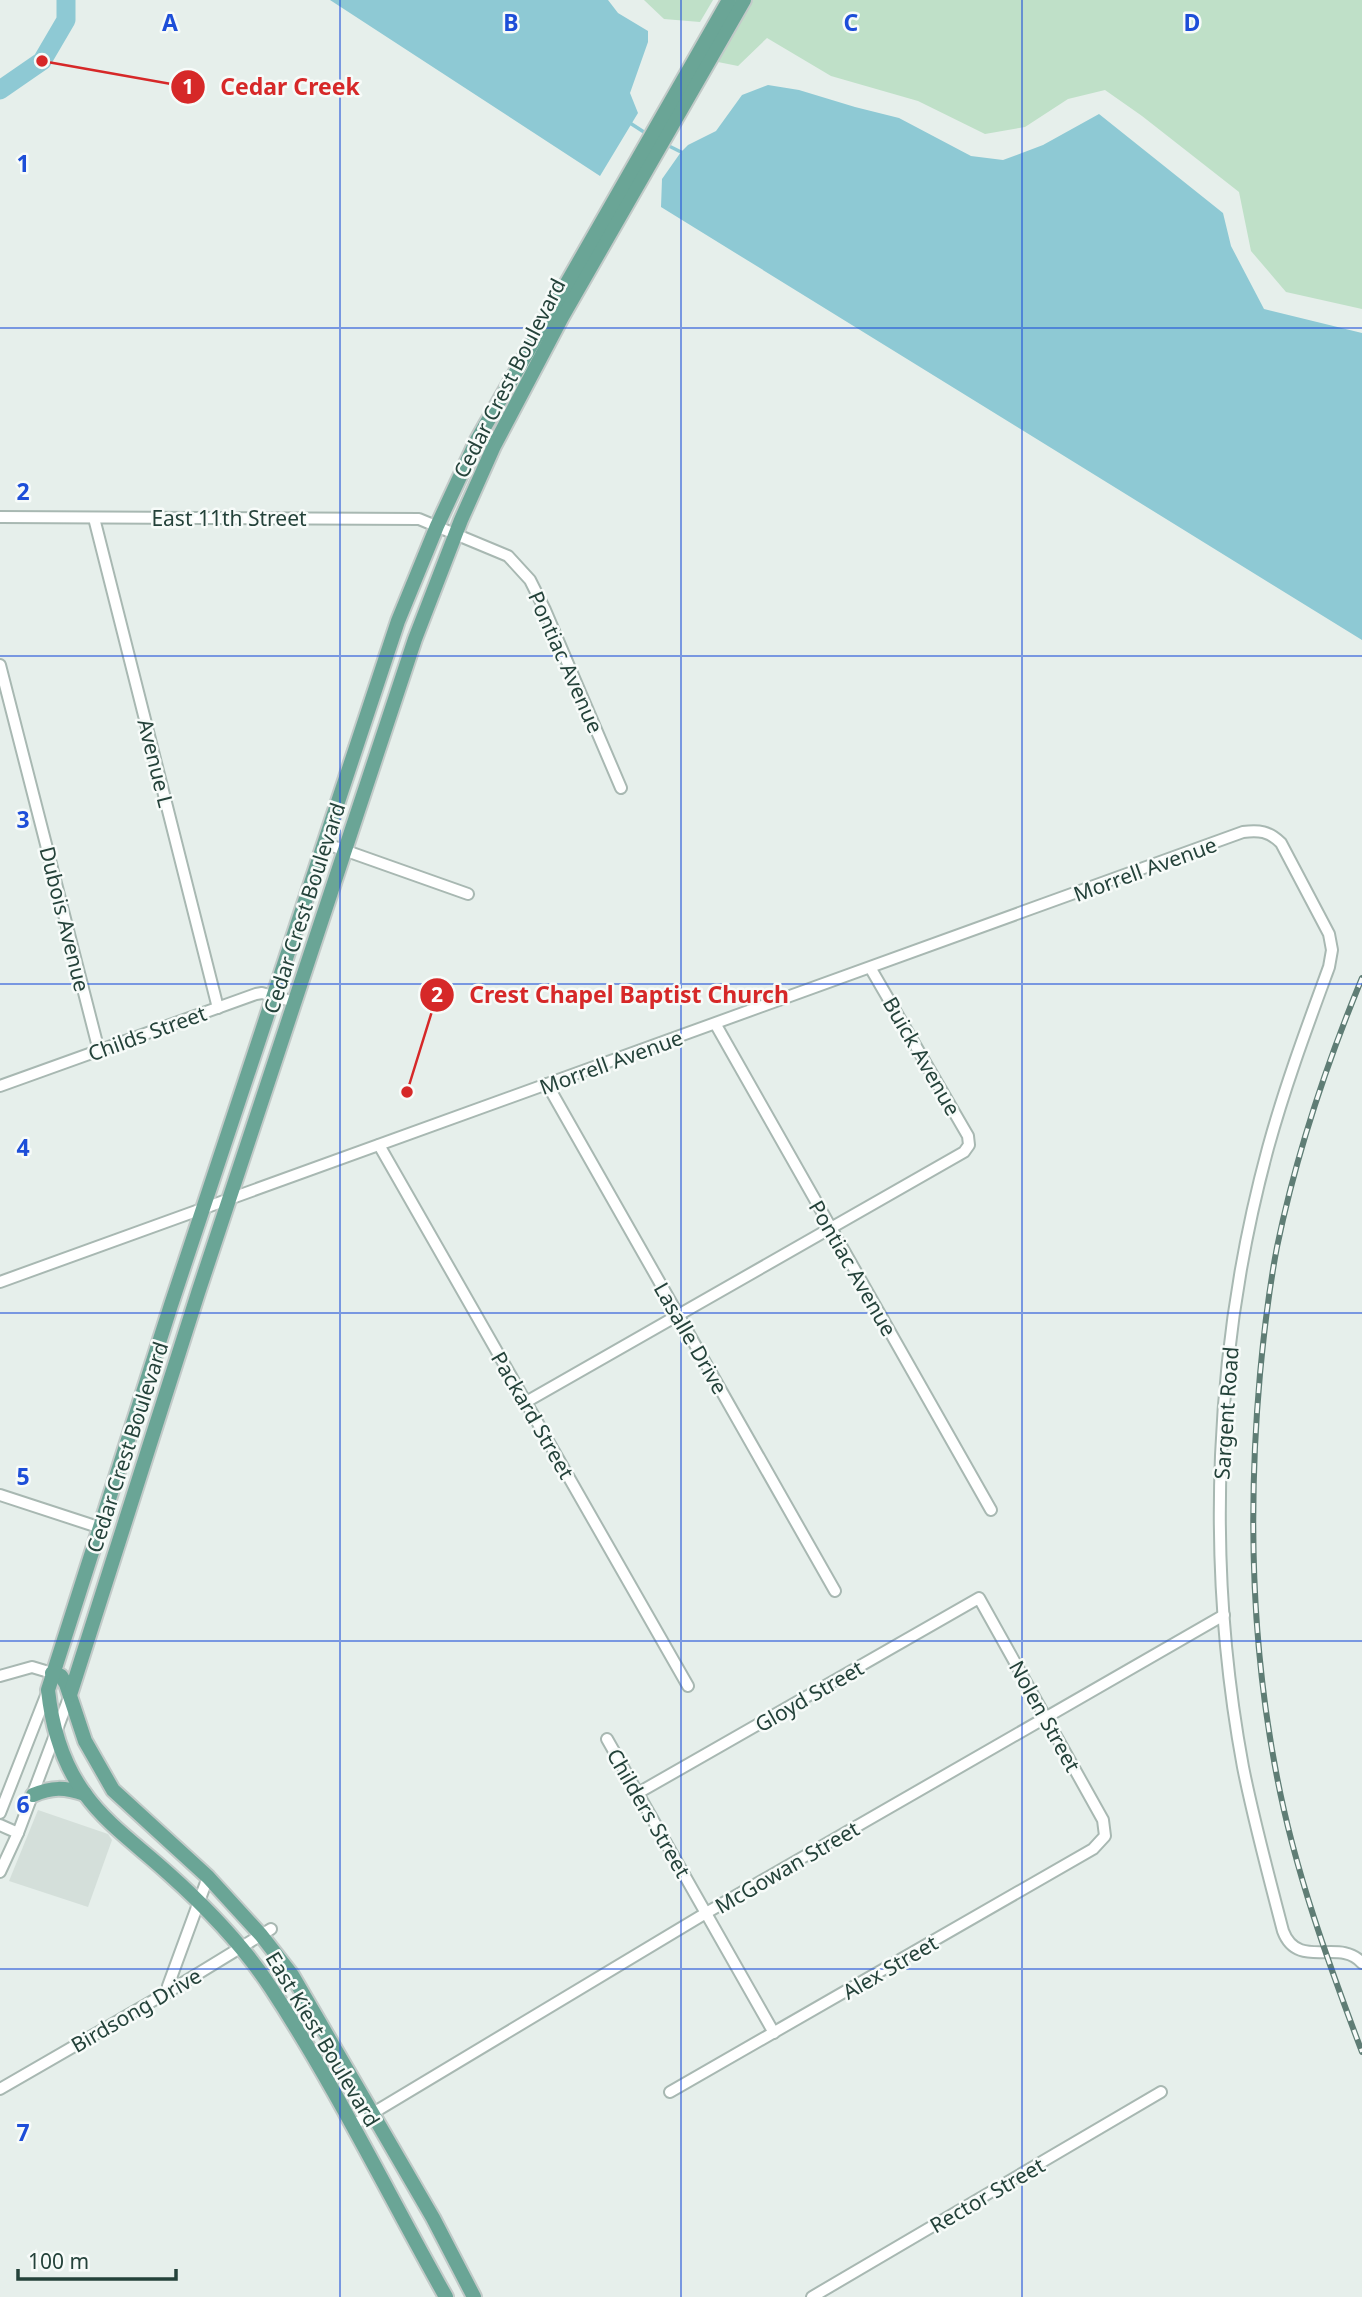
<svg xmlns="http://www.w3.org/2000/svg" width="1362" height="2297" font-family="'Noto Sans',sans-serif">
<style>
.built{fill:#d4dfda}
.green{fill:#bfe0c8}
.water{fill:#8ec9d4}
.lines{fill:none;stroke-linecap:round;stroke-linejoin:round}
.stream{stroke:#8ec9d4;stroke-width:3.5}
.river{stroke:#8ec9d4;stroke-width:19}
.minor-casing{stroke:#a8b8b2;stroke-width:14}
.major-casing{stroke:#c2cac8;stroke-width:18}
.minor{stroke:#fff;stroke-width:10}
.major{stroke:#6aa596;stroke-width:14}
.rail-casing{stroke:#5f7d75;stroke-width:6}
.rail{stroke:#f7fbf9;stroke-width:3.5;stroke-dasharray:10;stroke-linecap:butt}
.grid{fill:none;stroke:#1d4ed8;stroke-width:2;stroke-opacity:0.55}
.labels{text-anchor:middle;dominant-baseline:central;stroke-width:5;stroke-linejoin:round;paint-order:stroke}
.street-label{font-size:21px;fill:#24423a;stroke:#f7fbf9}
.grid-label{font-size:23px;text-anchor:middle;font-weight:bold;fill:#1d4ed8;stroke:#f7fbf9;stroke-width:5;stroke-linejoin:round;paint-order:stroke}
.leader{fill:none;stroke:#d62828;stroke-width:2.5}
.callout-dot{fill:#d62828;stroke:#f7fbf9;stroke-width:2.5}
.mark-label{font-size:21px;text-anchor:middle;font-weight:bold;fill:#fff}
.callout-label{font-size:23px;text-anchor:middle;font-weight:bold;fill:#d62828;stroke:#f7fbf9;stroke-width:5;stroke-linejoin:round;paint-order:stroke}
</style>
<rect width="100%" height="100%" fill="#e6efeb"/>
<polygon class="built" points="38,1810 108,1834 112,1840 88,1907 9,1881"/>
<g class="green">
<polygon points="644,0 713,0 700,22 664,19"/>
<polygon points="753,0 1362,0 1362,309 1286,292 1251,251 1239,192 1142,116 1105,90 1068,99 1025,127 985,134 918,101 831,76 767,38 738,66 718,62"/>
</g>
<g class="water">
<polygon points="330,0 608,0 618,13 648,31 648,42 630,93 638,113 600,176"/>
<polygon points="768,85 799,90 855,107 899,118 971,156 1003,160 1043,145 1099,114 1223,213 1231,246 1264,309 1362,333 1362,640 661,207 662,179 681,152 688,145 716,131 742,95"/>
</g>
<g class="lines">
<g class="stream">
<polyline points="630,123 647,134"/>
<polyline points="665,144 683,153"/>
</g>
<polyline class="river" points="0,90 42,61 66,20 66,0"/>
<defs>
<g id="minor">
<polyline points="0,517 419,519 508,556 530,580 545,610 621,788"/>
<polyline points="94,518 218,1008"/>
<polyline points="0,665 99,1051"/>
<polyline points="324,843 468,894"/>
<polyline points="716,1025 991,1510"/>
<polyline points="547,1084 835,1591"/>
<polyline points="0,1086 256,994 262,993 295,1002"/>
<polyline points="379,1145 688,1686"/>
<path d="M0 1282 1243 832C1259 830 1269 831 1281 843L1329 934 1332 950 1329 967C1307 1027 1285 1086 1268 1148 1214 1347 1205 1563 1243 1767 1254 1822 1269 1877 1283 1931 1298 1971 1340 1937 1362 1963"/>
<polyline points="526,1402 964,1152 969,1145 968,1136 871,969"/>
<polyline points="0,1495 98,1527"/>
<polyline points="0,1676 32,1667 52,1673"/>
<polyline points="607,1739 774,2033"/>
<polyline points="638,1793 979,1598 1103,1820 1105,1836 1093,1849 670,2092"/>
<polyline points="0,1813 47,1693"/>
<polyline points="0,1825 18,1833"/>
<polyline points="0,1872 18,1833 70,1695"/>
<polyline points="168,1992 168,1986 208,1877"/>
<polyline points="0,2089 168,1992 271,1929"/>
<polyline points="353,2125 706,1913 1224,1615"/>
<polyline points="812,2297 1161,2092"/>
</g>
<g id="major">
<polyline points="52,1673 61,1676 66,1684 85,1741 113,1790 208,1877 261,1935 292,1975 433,2218 474,2297"/>
<polyline points="70,1695 198,1293 415,639 461,520 494,446 562,317 744,0"/>
<path d="M33 1795C52 1787 64 1787 85 1794"/>
<path d="M446 2297C388 2194 336 2087 271 1988 243 1945 207 1908 169 1874 141 1848 107 1825 85 1794 62 1763 52 1727 48 1690L171 1305 398 621 437 526 477 440 729 0"/>
</g>
</defs>
<use href="#minor" class="minor-casing"/>
<use href="#major" class="major-casing"/>
<use href="#minor" class="minor"/>
<use href="#major" class="major"/>
<defs>
<path id="rail" d="M1362 978C1326 1065 1296 1155 1277 1247 1269 1289 1264 1331 1260 1374 1248 1508 1251 1644 1277 1777 1295 1871 1328 1962 1362 2052"/>
</defs>
<use href="#rail" class="rail-casing"/>
<use href="#rail" class="rail"/>
</g>
<path class="grid" d="M340 0V2297M681 0V2297M1022 0V2297M0 328H1362M0 656H1362M0 984H1362M0 1313H1362M0 1641H1362M0 1969H1362"/>
<g class="labels">
<g class="street-label">
<text transform="translate(509 378) rotate(-63)">Cedar Crest Boulevard</text>
<text x="229" y="518">East 11th Street</text>
<text transform="translate(566 662) rotate(66)">Pontiac Avenue</text>
<text transform="translate(156 763) rotate(76)">Avenue L</text>
<text transform="translate(1145 869) rotate(-20)">Morrell Avenue</text>
<text transform="translate(304 908) rotate(-72)">Cedar Crest Boulevard</text>
<text transform="translate(65 919) rotate(76)">Dubois Avenue</text>
<text transform="translate(147 1033) rotate(-20)">Childs Street</text>
<text transform="translate(922 1056) rotate(60)">Buick Avenue</text>
<text transform="translate(611 1062) rotate(-20)">Morrell Avenue</text>
<text transform="translate(853 1268) rotate(60)">Pontiac Avenue</text>
<text transform="translate(691 1338) rotate(60)">Lasalle Drive</text>
<text transform="translate(1226 1413) rotate(-86)">Sargent Road</text>
<text transform="translate(533 1415) rotate(60)">Packard Street</text>
<text transform="translate(127 1447) rotate(-72)">Cedar Crest Boulevard</text>
<text transform="translate(809 1696) rotate(-30)">Gloyd Street</text>
<text transform="translate(1045 1716) rotate(61)">Nolen Street</text>
<text transform="translate(649 1813) rotate(60)">Childers Street</text>
<text transform="translate(787 1867) rotate(-30)">McGowan Street</text>
<text transform="translate(890 1967) rotate(-30)">Alex Street</text>
<text transform="translate(136 2010) rotate(-30)">Birdsong Drive</text>
<text transform="translate(323 2039) rotate(59)">East Kiest Boulevard</text>
<text transform="translate(987 2195) rotate(-30)">Rector Street</text>
</g>
</g>
<g class="grid-label">
<text x="170" y="31">A</text>
<text x="511" y="31">B</text>
<text x="851" y="31">C</text>
<text x="1192" y="31">D</text>
<text x="23" y="172">1</text>
<text x="23" y="500">2</text>
<text x="23" y="828">3</text>
<text x="23" y="1156">4</text>
<text x="23" y="1485">5</text>
<text x="23" y="1813">6</text>
<text x="23" y="2141">7</text>
</g>
<path class="leader" d="M42 61L188 87M407 1092L437 995"/>
<g class="callout-dot">
<circle cx="42" cy="61" r="7"/>
<circle cx="407" cy="1092" r="7"/>
<circle cx="188" cy="87" r="18"/>
<circle cx="437" cy="995" r="18"/>
</g>
<g class="mark-label">
<text x="188" y="94">1</text>
<text x="437" y="1002">2</text>
</g>
<g class="callout-label">
<text x="290" y="95">Cedar Creek</text>
<text x="629" y="1003">Crest Chapel Baptist Church</text>
</g>
<path d="M18 2269v10h158v-10" fill="none" stroke="#24423a" stroke-width="3.5"/>
<text x="28" y="2269" font-size="21" fill="#24423a" stroke="#f7fbf9" stroke-width="5" paint-order="stroke">100 m</text>
</svg>
